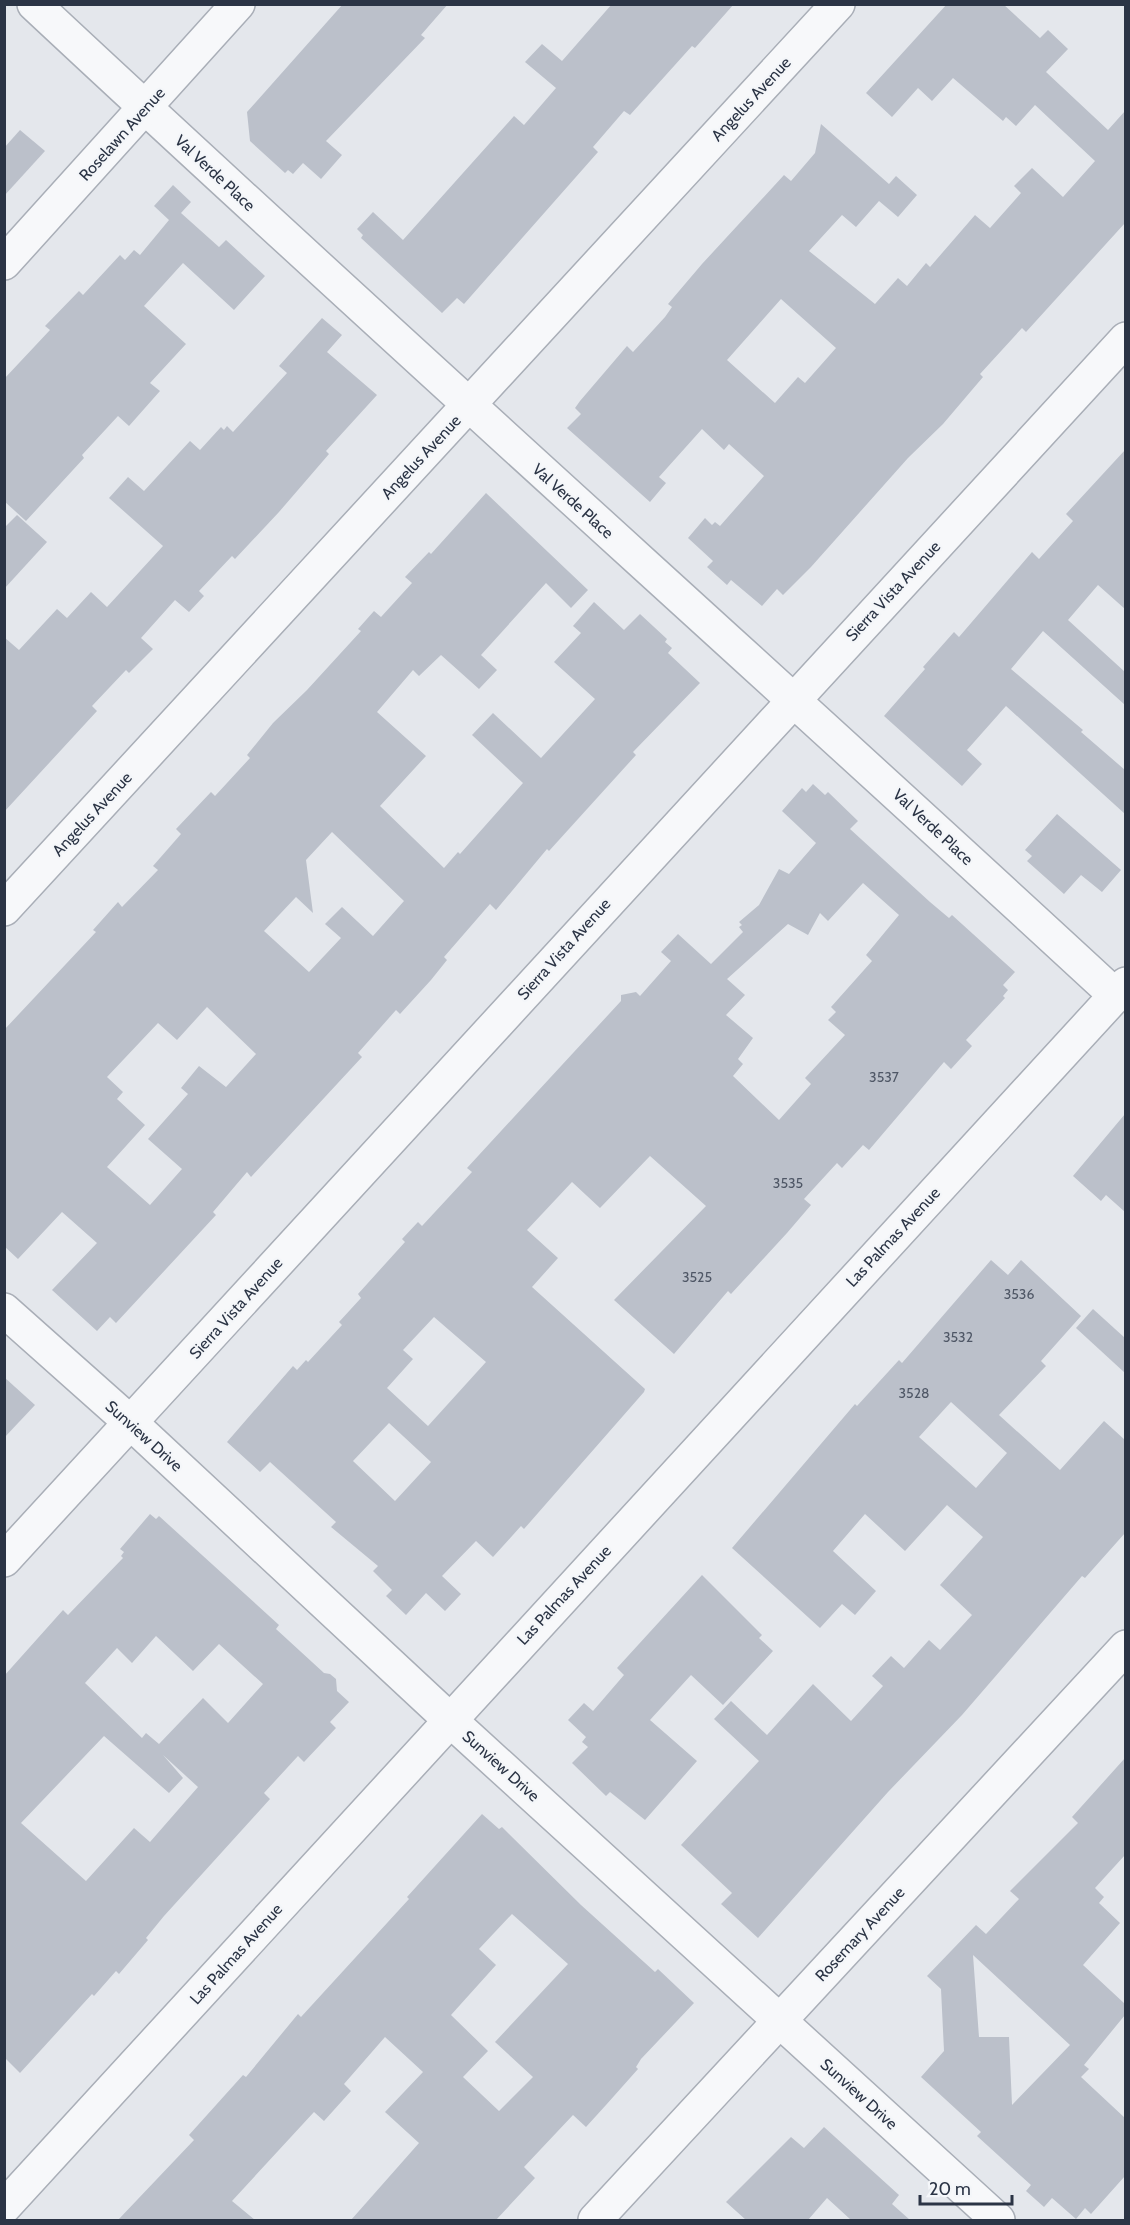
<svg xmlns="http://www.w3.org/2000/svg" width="1130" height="2225" font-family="Cabin,sans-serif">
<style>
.building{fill:#bbc0ca;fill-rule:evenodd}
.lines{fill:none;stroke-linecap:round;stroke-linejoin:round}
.minor-casing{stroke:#a9aeb7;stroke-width:36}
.minor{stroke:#f7f8fa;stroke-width:33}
.labels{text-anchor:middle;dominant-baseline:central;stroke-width:4.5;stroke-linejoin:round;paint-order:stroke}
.number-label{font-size:14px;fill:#4f5766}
.street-label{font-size:16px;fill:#2b3445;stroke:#f4f6f9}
</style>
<rect width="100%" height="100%" fill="#e4e7ec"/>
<g class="building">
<polygon points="343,4 448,4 421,35 425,38 326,141 342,155 321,179 303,163 293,174 288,170 285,173 250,141 247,112"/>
<polygon points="612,4 734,4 695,48 692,46 630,115 624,111 593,147 598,152 464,304 457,298 442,313 361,238 363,235 357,229 373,212 403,240 514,116 524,125 556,88 525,62 542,44 562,61"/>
<path d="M947 4H1003L1040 38 1048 30 1068 49 1046 72 1108 130 1125 111V223L1026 332 1022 328 980 374 983 377 943 424 908 458 811 567 783 595 777 589 762 606 731 580 727 585 707 567 713 561 688 538 705 518 712 525 715 522 720 526 764 476 729 444 724 450 702 429 659 477 666 483 650 502 567 428 581 414 575 408 580 401 627 346 633 352 665 317 672 307 668 304 702 264 784 175 791 181 815 153 821 124 889 184 896 176 917 195 898 217 879 201 856 227 842 215 809 251 875 304 898 278 907 286 926 263 930 267 975 215 990 228 1021 193 1014 186 1032 168 1063 197 1095 161 1035 105 1016 126 1006 117 1003 121 953 78 932 101 918 88 892 117 866 93ZM781 299 836 348 805 383 798 377 775 403 727 360Z"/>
<polygon points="20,130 45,151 4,196 4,148"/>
<polygon points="173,185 191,202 181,213 219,247 226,240 265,276 234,310 183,263 144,306 186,344 150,383 160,391 129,426 118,416 82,455 84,458 26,521 4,501 4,379 50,330 45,326 79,291 83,295 120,255 125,260 134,250 140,255 169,220 154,206"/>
<polygon points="322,318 342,335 327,352 377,395 326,451 329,454 279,512 235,559 232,556 199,591 204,596 189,612 175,600 141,638 153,649 129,673 126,670 92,706 97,711 4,812 4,637 19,650 57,609 67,618 91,592 107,607 163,546 109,498 128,477 144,491 190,441 200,450 221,427 224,430 227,426 233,432 287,373 279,366"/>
<polygon points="1125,450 1125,609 1098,585 1068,620 1125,672 1125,705 1043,631 1011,669 1083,730 1081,732 1125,770 1125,814 1006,706 967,750 982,764 962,786 884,716 925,669 923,667 954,632 959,637 1032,552 1039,559 1073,521 1066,514"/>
<path d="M486 493 588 590 571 608 546 583 481 655 497 670 479 689 441 655 419 676 413 670 377 712 426 756 380 806 444 868 458 852 460 854 523 783 472 735 493 713 541 758 595 699 554 662 581 633 573 626 594 602 624 630 640 614 667 639 665 642 672 648 668 653 700 683 633 752 636 755 549 851 547 849 496 910 490 904 444 957 447 960 431 980 400 1014 396 1010 358 1053 362 1057 251 1177 247 1172 213 1212 216 1215 154 1282 116 1323 110 1317 97 1331 52 1290 97 1243 62 1212 18 1259 4 1246V1030L96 932 93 930 118 902 122 907 158 870 153 866 181 834 176 829 211 792 215 796 250 758 247 755 273 723 307 690 361 631 358 629 374 611 381 617 412 583 405 577 429 552 431 554ZM332 832 404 901 373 936 342 907 325 924 341 938 309 972 264 931 296 897 313 913 306 860ZM207 1007 256 1054 226 1087 199 1066 181 1088 188 1094 148 1139 182 1169 150 1205 107 1167 145 1125 117 1099 123 1092 107 1077 158 1023 177 1040Z"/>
<polygon points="17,515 47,542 4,589 4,528"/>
<path d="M813 784 825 795 828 792 858 821 850 829 930 902 949 918 952 915 1015 972 1003 985 1008 990 1003 996 1005 998 966 1040 972 1046 951 1069 944 1062 869 1150 863 1145 842 1168 837 1163 804 1199 811 1205 787 1233 731 1294 728 1291 674 1354 614 1300 706 1206 650 1156 600 1208 572 1182 527 1230 558 1258 532 1287 645 1389 644 1392 524 1529 521 1526 493 1557 476 1541 442 1576 461 1594 445 1611 426 1593 406 1615 386 1596 392 1590 373 1571 378 1566 331 1527 336 1522 270 1462 260 1472 227 1442 293 1366 297 1370 306 1360 308 1362 342 1325 339 1322 361 1298 358 1294 405 1242 402 1239 418 1222 422 1226 472 1172 467 1168 621 1001V995L636 992 640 996 671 961 661 952 678 934 711 964 743 932 739 927 742 925 739 922 759 905 779 869 789 874 816 843 782 811 802 788 806 792ZM863 883 899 915 866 955 872 961 831 1007 836 1012 828 1020 845 1035 805 1078 811 1084 779 1120 733 1076 743 1064 738 1059 753 1038 726 1015 745 995 727 979 788 924 808 935 820 913 828 921ZM434 1317 486 1362 428 1426 387 1388 413 1359 403 1350ZM389 1423 431 1462 395 1501 353 1461Z"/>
<polygon points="1057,814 1121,870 1102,892 1081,875 1064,894 1027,861 1032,856 1025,850"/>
<polygon points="1125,1114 1125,1212 1106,1195 1101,1201 1073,1176"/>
<path d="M991 1260 1008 1275 1021 1260 1081 1316 1041 1361 1046 1366 999 1415 1060 1470 1104 1421 1125 1440V1533L1085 1578 1082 1576 962 1715 888 1792 758 1938 721 1904 732 1893 681 1845 759 1761 714 1719 731 1701 767 1735 813 1684 851 1721 883 1686 872 1676 891 1656 904 1668 929 1640 940 1650 972 1615 940 1585 983 1537 947 1505 905 1551 865 1514 833 1551 876 1591 855 1615 842 1604 820 1628 732 1548 855 1404 857 1406 899 1360 902 1363ZM951 1402 1007 1453 976 1488 919 1437Z"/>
<polygon points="1093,1309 1125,1338 1125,1373 1076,1328"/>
<polygon points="4,1377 35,1405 4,1438"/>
<path d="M150 1514 156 1519 159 1516 279 1625 276 1629 324 1673 330 1674 336 1679 337 1691 349 1702 330 1722 336 1728 304 1762 298 1756 264 1793 270 1799 164 1916 146 1938 148 1940 119 1974 116 1971 94 1996 92 1994 20 2073 4 2057V1676L63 1610 68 1615 123 1558 121 1556 124 1552 120 1549ZM156 1636 193 1671 219 1644 263 1684 228 1723 203 1698 159 1744 146 1733 142 1738 85 1683 117 1648 132 1663ZM104 1736 169 1793 183 1778 163 1755 198 1787 150 1842 134 1828 86 1881 21 1823Z"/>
<polygon points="702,1575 762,1635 759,1638 773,1651 723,1705 691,1675 650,1720 697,1761 645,1820 610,1792 606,1796 572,1763 588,1747 582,1742 586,1737 568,1720 584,1703 593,1711 624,1675 617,1668"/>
<path d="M1125 1758V1855L1095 1888 1104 1897 1099 1903 1120 1923 1083 1965 1125 2004V2015L1084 2065 1089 2069 1081 2077 1125 2118V2176L1091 2214 1085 2208 1076 2219 1052 2198 1044 2207 1026 2191 1031 2185 977 2136 981 2132 921 2077 944 2051 941 1989 927 1976 976 1925 986 1934 1019 1899 1010 1891 1078 1823 1072 1817ZM973 1955 1070 2045 1012 2105 1009 2037H979Z"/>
<path d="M482 1814 499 1829 502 1827 581 1905 655 1972 658 1969 694 2003 641 2059 636 2067 638 2069 606 2105 586 2127 573 2115 524 2167 535 2178 496 2220H351L419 2143 385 2112 423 2072 385 2037 344 2084 351 2091 324 2121 314 2112 232 2201 255 2220H118L194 2140 189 2135 243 2075 246 2077 298 2014 301 2017 409 1899 407 1897ZM512 1914 568 1964 495 2042 533 2077 499 2111 463 2077 488 2051 451 2015 496 1965 479 1949Z"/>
<polygon points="824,2127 899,2195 892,2204 910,2220 851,2220 827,2198 808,2220 746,2220 726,2202 791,2137 804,2148"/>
</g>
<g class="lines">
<defs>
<g id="minor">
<path d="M34 4C391 338 756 663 1115 995"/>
<polyline points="4,263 238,4"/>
<polyline points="4,909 838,4"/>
<polyline points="4,1310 131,1423 450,1720 998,2220"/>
<polyline points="4,1560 1126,339"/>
<polyline points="4,2207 1126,984"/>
<polyline points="595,2220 1126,1647"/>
</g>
</defs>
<use href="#minor" class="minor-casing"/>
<use href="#minor" class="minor"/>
</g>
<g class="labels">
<g class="number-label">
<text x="884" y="1077">3537</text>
<text x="788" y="1183">3535</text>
<text x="697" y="1277">3525</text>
<text x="1019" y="1294">3536</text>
<text x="958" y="1337">3532</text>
<text x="914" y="1393">3528</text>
</g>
<g class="street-label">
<text transform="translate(751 99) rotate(-47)">Angelus Avenue</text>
<text transform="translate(122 134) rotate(-48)">Roselawn Avenue</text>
<text transform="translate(215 173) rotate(43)">Val Verde Place</text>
<text transform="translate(421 457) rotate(-47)">Angelus Avenue</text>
<text transform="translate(573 501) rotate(42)">Val Verde Place</text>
<text transform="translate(893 591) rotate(-47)">Sierra Vista Avenue</text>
<text transform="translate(92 814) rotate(-47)">Angelus Avenue</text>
<text transform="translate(933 827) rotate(43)">Val Verde Place</text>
<text transform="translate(564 949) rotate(-48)">Sierra Vista Avenue</text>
<text transform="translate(893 1237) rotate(-47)">Las Palmas Avenue</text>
<text transform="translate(236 1308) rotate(-48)">Sierra Vista Avenue</text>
<text transform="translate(144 1436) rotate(42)">Sunview Drive</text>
<text transform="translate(564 1595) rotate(-47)">Las Palmas Avenue</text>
<text transform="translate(501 1766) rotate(42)">Sunview Drive</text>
<text transform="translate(860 1934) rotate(-47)">Rosemary Avenue</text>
<text transform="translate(236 1954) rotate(-48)">Las Palmas Avenue</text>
<text transform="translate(859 2094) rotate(42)">Sunview Drive</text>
</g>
</g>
<rect width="1130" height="2225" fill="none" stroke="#2b3445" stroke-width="12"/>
<path d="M920 2195v9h92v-9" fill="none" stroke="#2b3445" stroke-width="3"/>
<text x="929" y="2195" font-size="18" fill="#2b3445" stroke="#f4f6f9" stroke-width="4.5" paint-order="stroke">20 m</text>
</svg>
